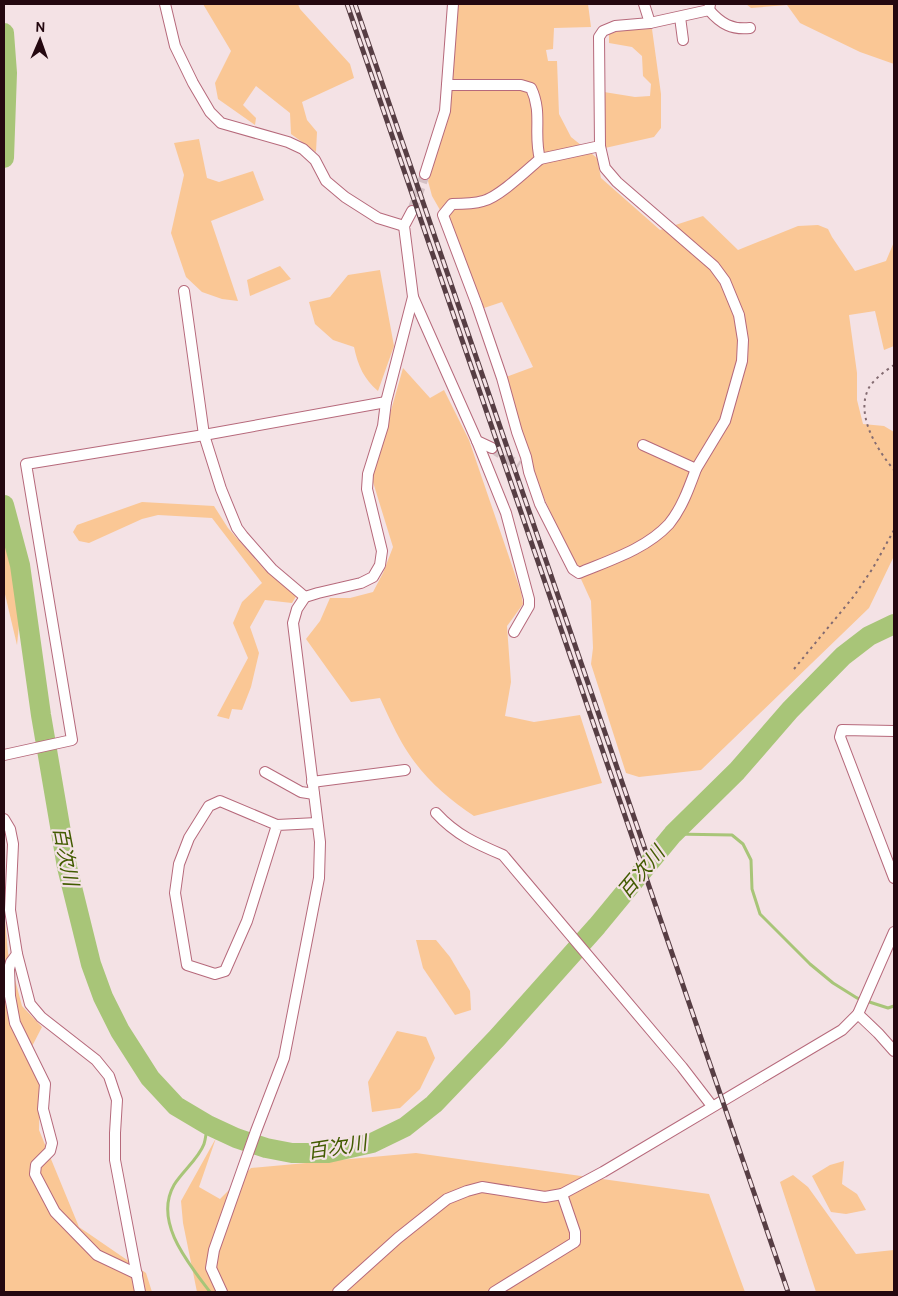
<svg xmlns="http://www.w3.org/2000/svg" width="898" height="1296" font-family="Cabin,'Noto Sans JP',sans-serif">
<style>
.green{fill:#fac795}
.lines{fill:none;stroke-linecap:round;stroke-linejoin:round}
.stream{stroke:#a8c578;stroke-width:3}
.river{stroke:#a8c578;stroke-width:20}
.street-tunnel{stroke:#d5c1c5;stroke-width:10;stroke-dasharray:10 5;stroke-linecap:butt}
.street-casing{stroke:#b6697b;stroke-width:12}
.path{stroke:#836b71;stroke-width:2;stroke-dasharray:2.5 4;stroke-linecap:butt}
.street{stroke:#fff;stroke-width:10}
.rail-casing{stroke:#573e44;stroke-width:5}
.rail{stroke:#f4e2e5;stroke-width:3;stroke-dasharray:9;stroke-linecap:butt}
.labels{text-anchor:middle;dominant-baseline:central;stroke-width:4.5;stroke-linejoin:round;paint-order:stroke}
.water-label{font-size:20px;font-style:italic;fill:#425b01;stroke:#f4e2e5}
</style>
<rect width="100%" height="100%" fill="#f4e2e5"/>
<g class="green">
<polygon points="203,4 298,4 300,9 350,64 354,78 302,102 307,120 317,132 316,152 291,134 290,113 256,86 243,105 256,118 255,125 218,99 215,83 231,51"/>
<polygon points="457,4 588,4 591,27 554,28 553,49 546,50 548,61 557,61 559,114 571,137 597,158 601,178 660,230 703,216 738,250 798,226 818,225 828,229 832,237 855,271 886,261 894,242 894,346 884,350 875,311 849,315 857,373 857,400 863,424 884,426 894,432 894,556 869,608 701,770 639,777 626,773 591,664 593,648 591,601 535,478 506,377 533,367 502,302 484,308 460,245 432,196 428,181 449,114"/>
<polygon points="746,4 894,4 894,64 860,52 800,23 787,5 751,8"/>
<polygon points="652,29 661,94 661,128 654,137 605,148 604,92 635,97 650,96 651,84 643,76 642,56 632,47 609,43 609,34 623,30"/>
<polygon points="199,139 207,178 219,182 253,171 264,200 211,221 238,301 222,299 202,292 186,277 171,233 184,175 174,143"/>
<polygon points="280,266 291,279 250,296 247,280"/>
<path d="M380 270 394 346 378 391C364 379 358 366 354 347L333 340 315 324 309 302 330 297 348 275Z"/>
<path d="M403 368 430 398 444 390 469 440 521 592 523 604 507 626 511 682 505 716 534 722 580 715 602 783 474 816C445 797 420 774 402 743 394 729 387 713 380 698L351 702 306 639 320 621 330 598H350L373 592 383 573 393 547 373 482V474Z"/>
<polygon points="142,502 214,506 228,528 264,569 297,595 292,603 265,600 250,627 259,653 251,687 242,710 232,709 229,719 217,716 248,658 233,623 242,602 262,583 212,518 158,515 142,519 89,543 79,541 73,532 77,525"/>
<polygon points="4,527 21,605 17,645 4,590"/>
<polygon points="4,828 4,909 8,953 22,1006 42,1027 27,1056 40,1085 39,1130 79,1227 146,1273 152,1292 4,1292"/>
<polygon points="416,940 436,940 450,957 470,991 471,1010 455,1015 423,968"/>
<polygon points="397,1031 426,1037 435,1058 420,1089 400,1108 372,1112 368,1082"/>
<polygon points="216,1138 199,1187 220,1199 251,1168 416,1153 709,1194 745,1292 197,1292 183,1223 181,1201"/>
<polygon points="844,1161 842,1184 857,1194 866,1210 846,1214 831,1212 812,1176 830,1165"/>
<polygon points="793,1175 808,1187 856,1254 894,1250 894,1292 816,1292 780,1182"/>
</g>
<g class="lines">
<g class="stream">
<polyline points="673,834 732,835 743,844 751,860 752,889 760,914 810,964 833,983 857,998 888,1008 894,1006"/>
<path d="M208 1125C206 1131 206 1138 204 1144 199 1158 182 1172 174 1185 153 1222 189 1264 210 1292"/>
</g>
<g class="river">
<polyline points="4,33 7,73 4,158"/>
<polyline points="4,505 20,565 41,715 67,867 91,964 103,997 120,1031 150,1078 176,1106 208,1125 236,1138 266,1148 292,1153 328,1153 372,1143 405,1127 434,1104 497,1038 597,926 673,834 737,771 790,710 843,656 869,636 894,624"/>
</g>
<g class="street-tunnel">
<polyline points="412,211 425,174"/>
<polyline points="492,448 519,466"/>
</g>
<defs>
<g id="street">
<polyline points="165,4 175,46 193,83 210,112 221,123 288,142 303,149 315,160 326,181 345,197 378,218 404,226"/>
<polyline points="644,4 650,23"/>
<path d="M709 10C721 24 732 30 750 28"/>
<polyline points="680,17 683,40"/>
<path d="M447 85H521L531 88C543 113 533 134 540 159L600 146 599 37 603 31 615 26 650 23 709 10 710 4"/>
<polyline points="600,146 605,168 617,182 714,266 725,281 739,315 743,340 742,361 725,421 696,469 643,445"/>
<path d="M540 159C526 171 499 197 483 201 473 204 463 204 452 204L443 215 477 305 502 378 517 432 526 457 529 472 540 504 573 569 579 573C610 560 646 549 669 524 682 508 689 488 696 469"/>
<polyline points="425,174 445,111 453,4"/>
<polyline points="184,291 204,435 221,489 237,528 243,536 272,569 305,597"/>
<polyline points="413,297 477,441 492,448"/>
<polyline points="477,441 506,513 529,599 529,606 514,632"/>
<polyline points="894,731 842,730 840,737 894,878"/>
<polyline points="4,755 72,740 26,464 204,435 386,402"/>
<polyline points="265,772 301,792 314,794"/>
<polyline points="312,782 405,770"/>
<path d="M436 813C456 835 477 844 503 855L682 1067 712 1106"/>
<polyline points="4,819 10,829 13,844 10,910 17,954 30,1004 41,1017 96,1060 109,1076 117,1100 115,1133 115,1160 140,1292"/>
<polyline points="277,825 220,801 209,806 189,838 179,864 175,893 187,965 215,974 225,971 247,921 277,825 317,823"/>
<polyline points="17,954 11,962 9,969 10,996 15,1023 45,1084 43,1109 52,1143 50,1151 36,1165 35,1174 55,1212 97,1255 137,1274"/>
<polyline points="858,1014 878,1033 894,1051"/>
<polyline points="222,1292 211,1268 214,1250 256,1131 284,1058 319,878 320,842 293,623 297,609 305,597 318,593 361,583 373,577 380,565 382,551 367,489 368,474 383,426 386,402 413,297 404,226 412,211"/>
<polyline points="338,1292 398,1238 447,1199 467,1191 482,1187 545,1197 562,1194 603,1172 842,1030 858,1014 894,932"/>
<polyline points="494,1292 575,1242 575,1232 562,1194"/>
</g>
</defs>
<use href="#street" class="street-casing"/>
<g class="path">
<path d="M894 365C885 371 870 382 867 392 857 418 878 451 894 470"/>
<polyline points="794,669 854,596 873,568 894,530"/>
</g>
<use href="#street" class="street"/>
<defs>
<g id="rail">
<polyline points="347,4 788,1292"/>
<polyline points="355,4 647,855"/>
</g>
</defs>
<use href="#rail" class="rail-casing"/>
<use href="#rail" class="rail"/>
</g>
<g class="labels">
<g class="water-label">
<text transform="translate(66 856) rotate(79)">百次川</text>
<text transform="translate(641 872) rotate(-50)">百次川</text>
<text transform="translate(337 1147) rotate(-9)">百次川</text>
</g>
</g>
<rect width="898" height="1296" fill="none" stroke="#240810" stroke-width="10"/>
<g transform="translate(40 40) rotate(2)" stroke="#f4e2e5" stroke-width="4" paint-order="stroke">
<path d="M0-4L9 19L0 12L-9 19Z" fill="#240810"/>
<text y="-8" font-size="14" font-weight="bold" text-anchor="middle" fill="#240810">N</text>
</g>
</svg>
